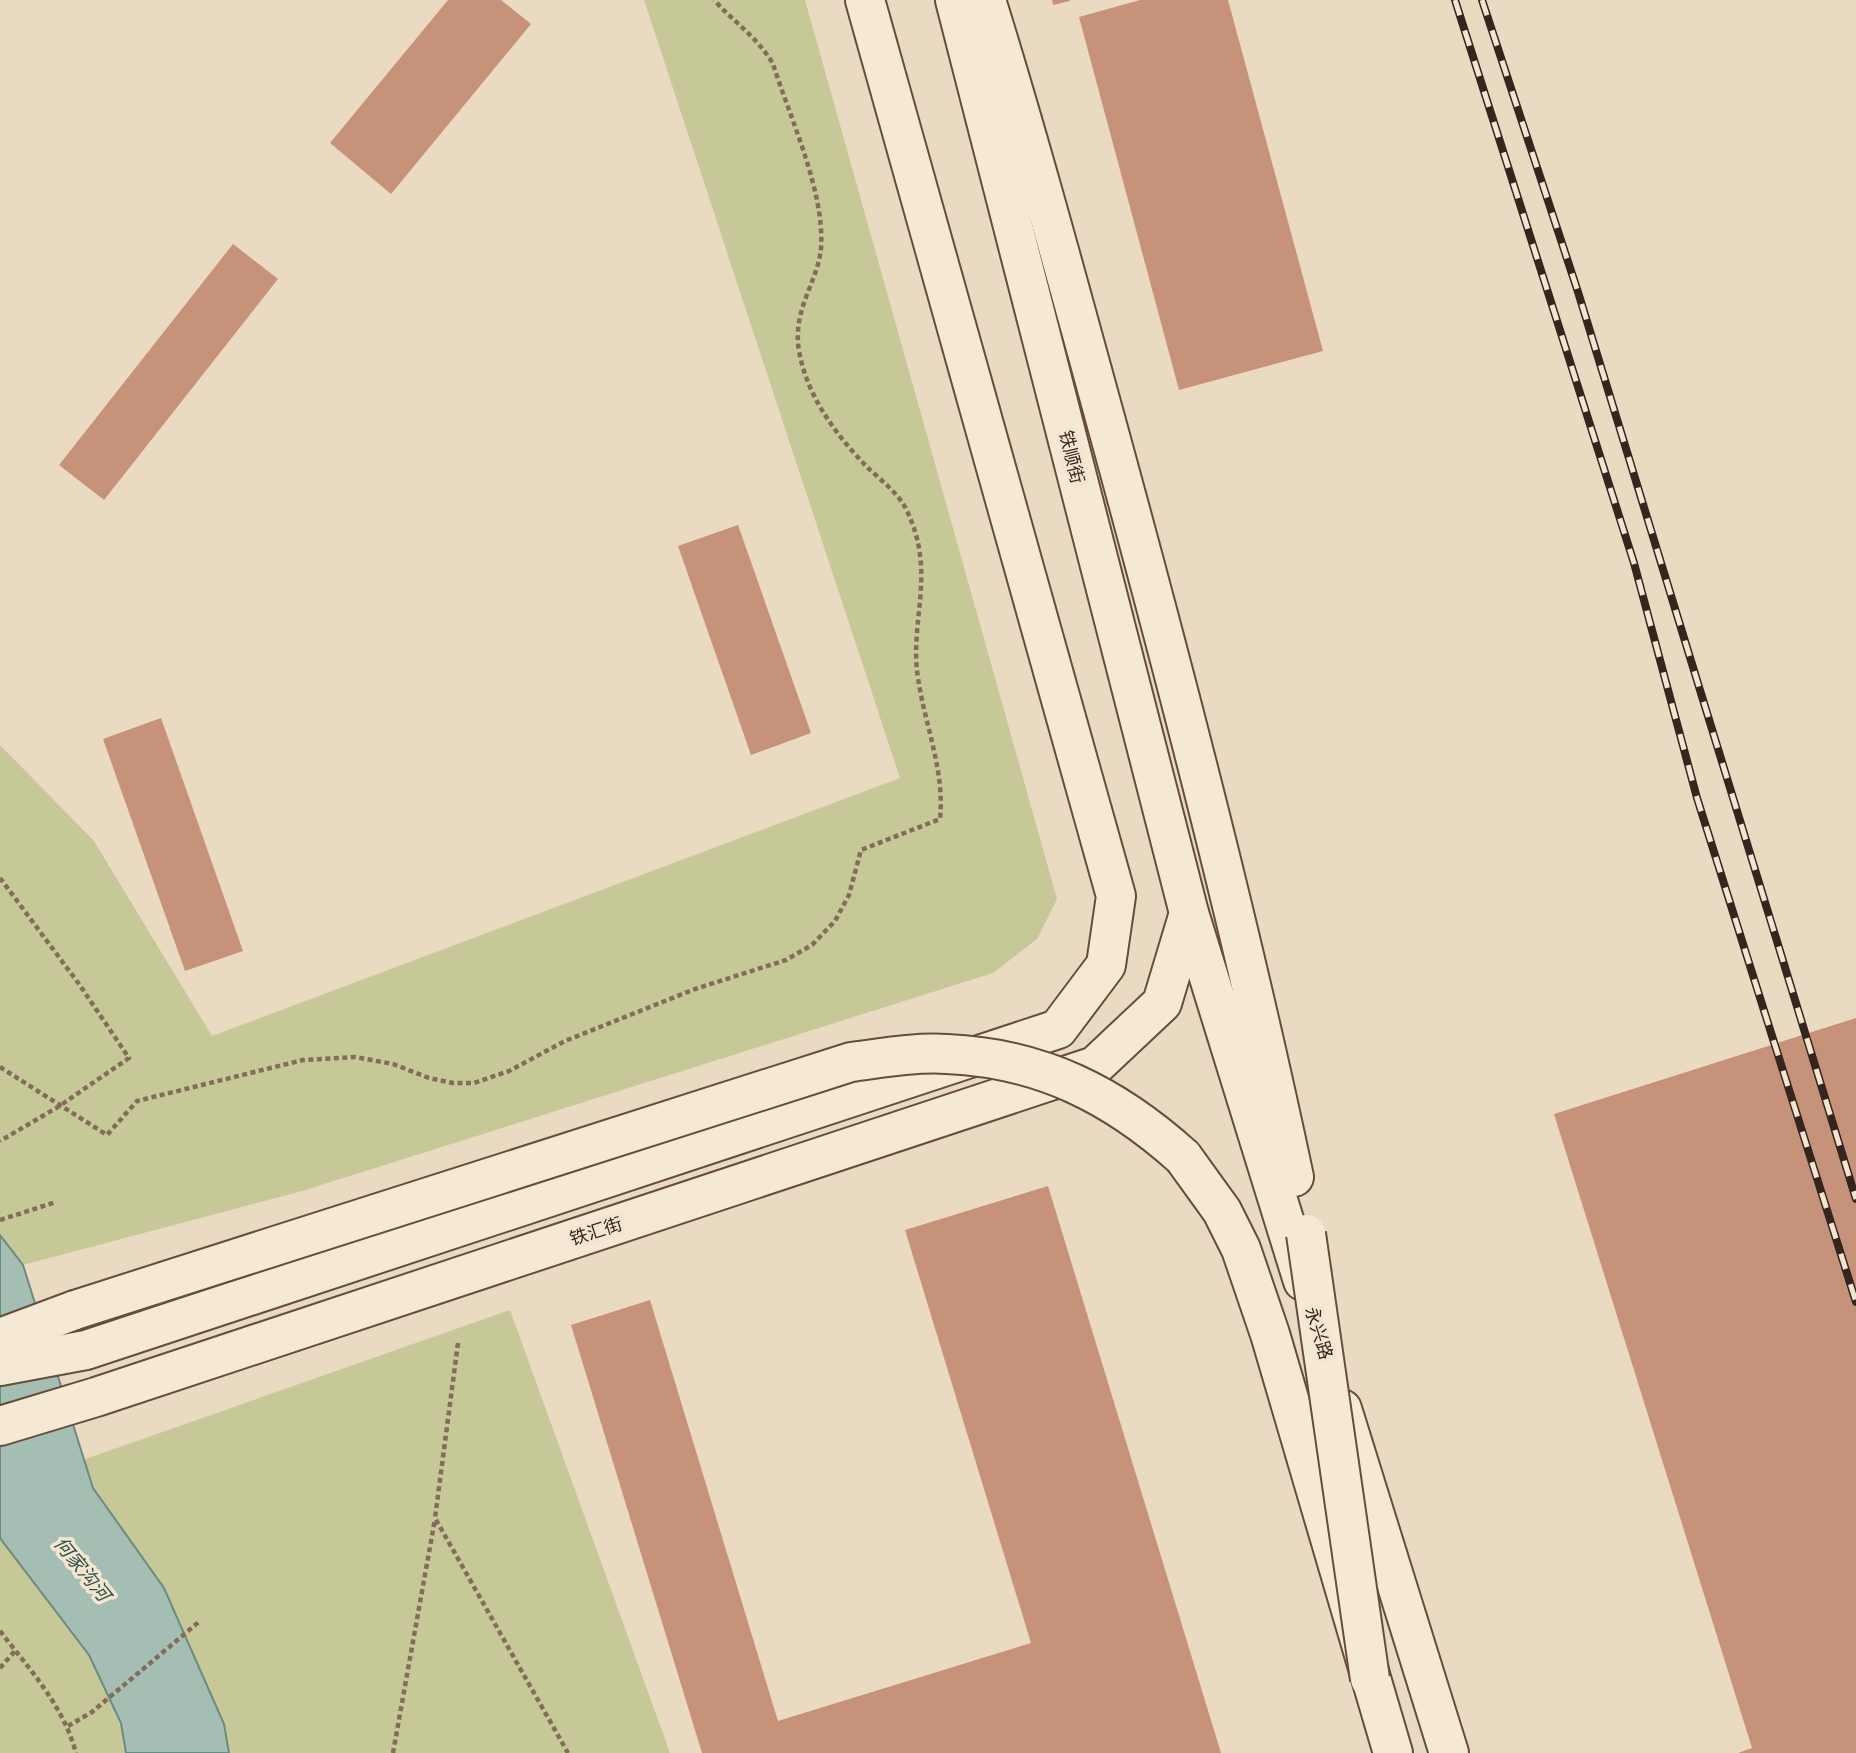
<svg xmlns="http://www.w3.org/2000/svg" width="1856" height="1753" font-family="'Roboto Serif','Noto Sans SC',serif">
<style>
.green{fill:#c7c897}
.water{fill:#a4beb3;stroke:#6c8b80;stroke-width:2}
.building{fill:#c7927a}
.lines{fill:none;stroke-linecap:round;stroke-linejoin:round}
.secondary-casing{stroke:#654d3d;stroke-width:42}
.path{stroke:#836c5a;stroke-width:4.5;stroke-dasharray:5 3.5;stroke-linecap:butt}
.secondary{stroke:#f6e9d4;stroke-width:38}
.rail-casing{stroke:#34261e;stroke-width:8}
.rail{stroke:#f3e6d1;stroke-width:5;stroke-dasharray:16;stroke-linecap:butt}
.secondary-bridge-casing{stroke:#654d3d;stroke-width:42;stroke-linecap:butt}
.secondary-bridge{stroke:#f6e9d4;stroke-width:38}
.labels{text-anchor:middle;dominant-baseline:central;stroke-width:7;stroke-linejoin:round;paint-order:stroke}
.street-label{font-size:18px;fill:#34261e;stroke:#f3e6d1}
.water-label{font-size:19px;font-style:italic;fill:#2e534d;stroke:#f3e6d1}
</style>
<rect width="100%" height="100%" fill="#ebdac2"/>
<g class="green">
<polygon points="644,0 805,0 1057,899 1037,939 993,973 302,1191 23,1265 0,1235 0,745 94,841 212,1036 900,778"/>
<polygon points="510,1310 670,1753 0,1753 0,1489"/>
</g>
<polygon class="water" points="0,1235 23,1265 93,1488 164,1588 224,1724 229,1753 126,1753 121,1723 89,1655 0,1538"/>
<g class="building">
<polygon points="448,0 501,0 531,24 391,194 330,143"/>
<polygon points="1052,0 1070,0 1070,1 1053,5"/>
<polygon points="1140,0 1228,0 1323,351 1179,390 1079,17"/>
<polygon points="233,244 278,279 104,500 59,465"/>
<polygon points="738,525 811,733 751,755 678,546"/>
<polygon points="161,718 243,951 185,971 103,739"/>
<polygon points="1856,1018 1856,1753 1738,1753 1752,1748 1554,1114"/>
<polygon points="1048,1186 1221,1753 702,1753 571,1325 650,1300 778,1721 1031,1643 905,1230"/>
</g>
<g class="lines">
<defs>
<g id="secondary">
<polyline points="955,0 1189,913 1303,1281"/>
<path d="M986 0C1032 148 1072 298 1113 447 1179 689 1242 932 1294 1177"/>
<polyline points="1183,1157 1222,1211 1241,1249 1270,1334 1393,1753"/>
<polyline points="0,1338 75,1310"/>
<polyline points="0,1366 86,1350 1058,1029 1106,965 1116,896 865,0"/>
<polyline points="1342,1409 1449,1753"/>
<polyline points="0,1426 96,1397 1095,1066 1162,1003 1189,913"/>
</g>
</defs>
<use href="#secondary" class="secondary-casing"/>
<g class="path">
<polyline points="0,878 79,984 129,1058 58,1107 0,1141"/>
<path d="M0 1067 107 1135 137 1101 303 1060 355 1057 393 1064 429 1078 453 1083H474L509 1071 565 1041 695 989 786 960 812 945 835 921 849 895 861 850 940 819C945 771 925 726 918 678 909 620 937 574 907 511 900 495 881 480 868 468 837 436 807 397 799 351 792 309 818 282 821 248 825 192 790 118 773 64 758 38 735 23 714 0"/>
<polyline points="0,1220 56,1202"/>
<polyline points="458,1343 435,1518 568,1753"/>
<path d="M0 1631C30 1670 63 1705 76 1753"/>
<polyline points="0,1668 15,1651"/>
<polyline points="68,1726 92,1712 200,1621"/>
<polyline points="393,1753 435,1519"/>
</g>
<use href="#secondary" class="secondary"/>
<defs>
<g id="rail">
<polyline points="1455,0 1634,563 1697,798 1856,1302"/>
<polyline points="1482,0 1578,292 1856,1199"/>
</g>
</defs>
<use href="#rail" class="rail-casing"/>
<use href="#rail" class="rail"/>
<defs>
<g id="secondary-bridge">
<polyline points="1306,1234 1370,1679"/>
<path d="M75 1310 851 1062C882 1058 915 1052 947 1054 1041 1058 1114 1095 1183 1157"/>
</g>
</defs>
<use href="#secondary-bridge" class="secondary-bridge-casing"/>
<use href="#secondary-bridge" class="secondary-bridge"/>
</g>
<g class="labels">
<g class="street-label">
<text transform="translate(1072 457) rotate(76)">铁顺街</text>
<text transform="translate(596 1231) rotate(-18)">铁汇街</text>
<text transform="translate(1319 1333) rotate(73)">永兴路</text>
</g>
<g class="water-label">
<text transform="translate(82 1569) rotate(51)">何家沟河</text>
</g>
</g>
</svg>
